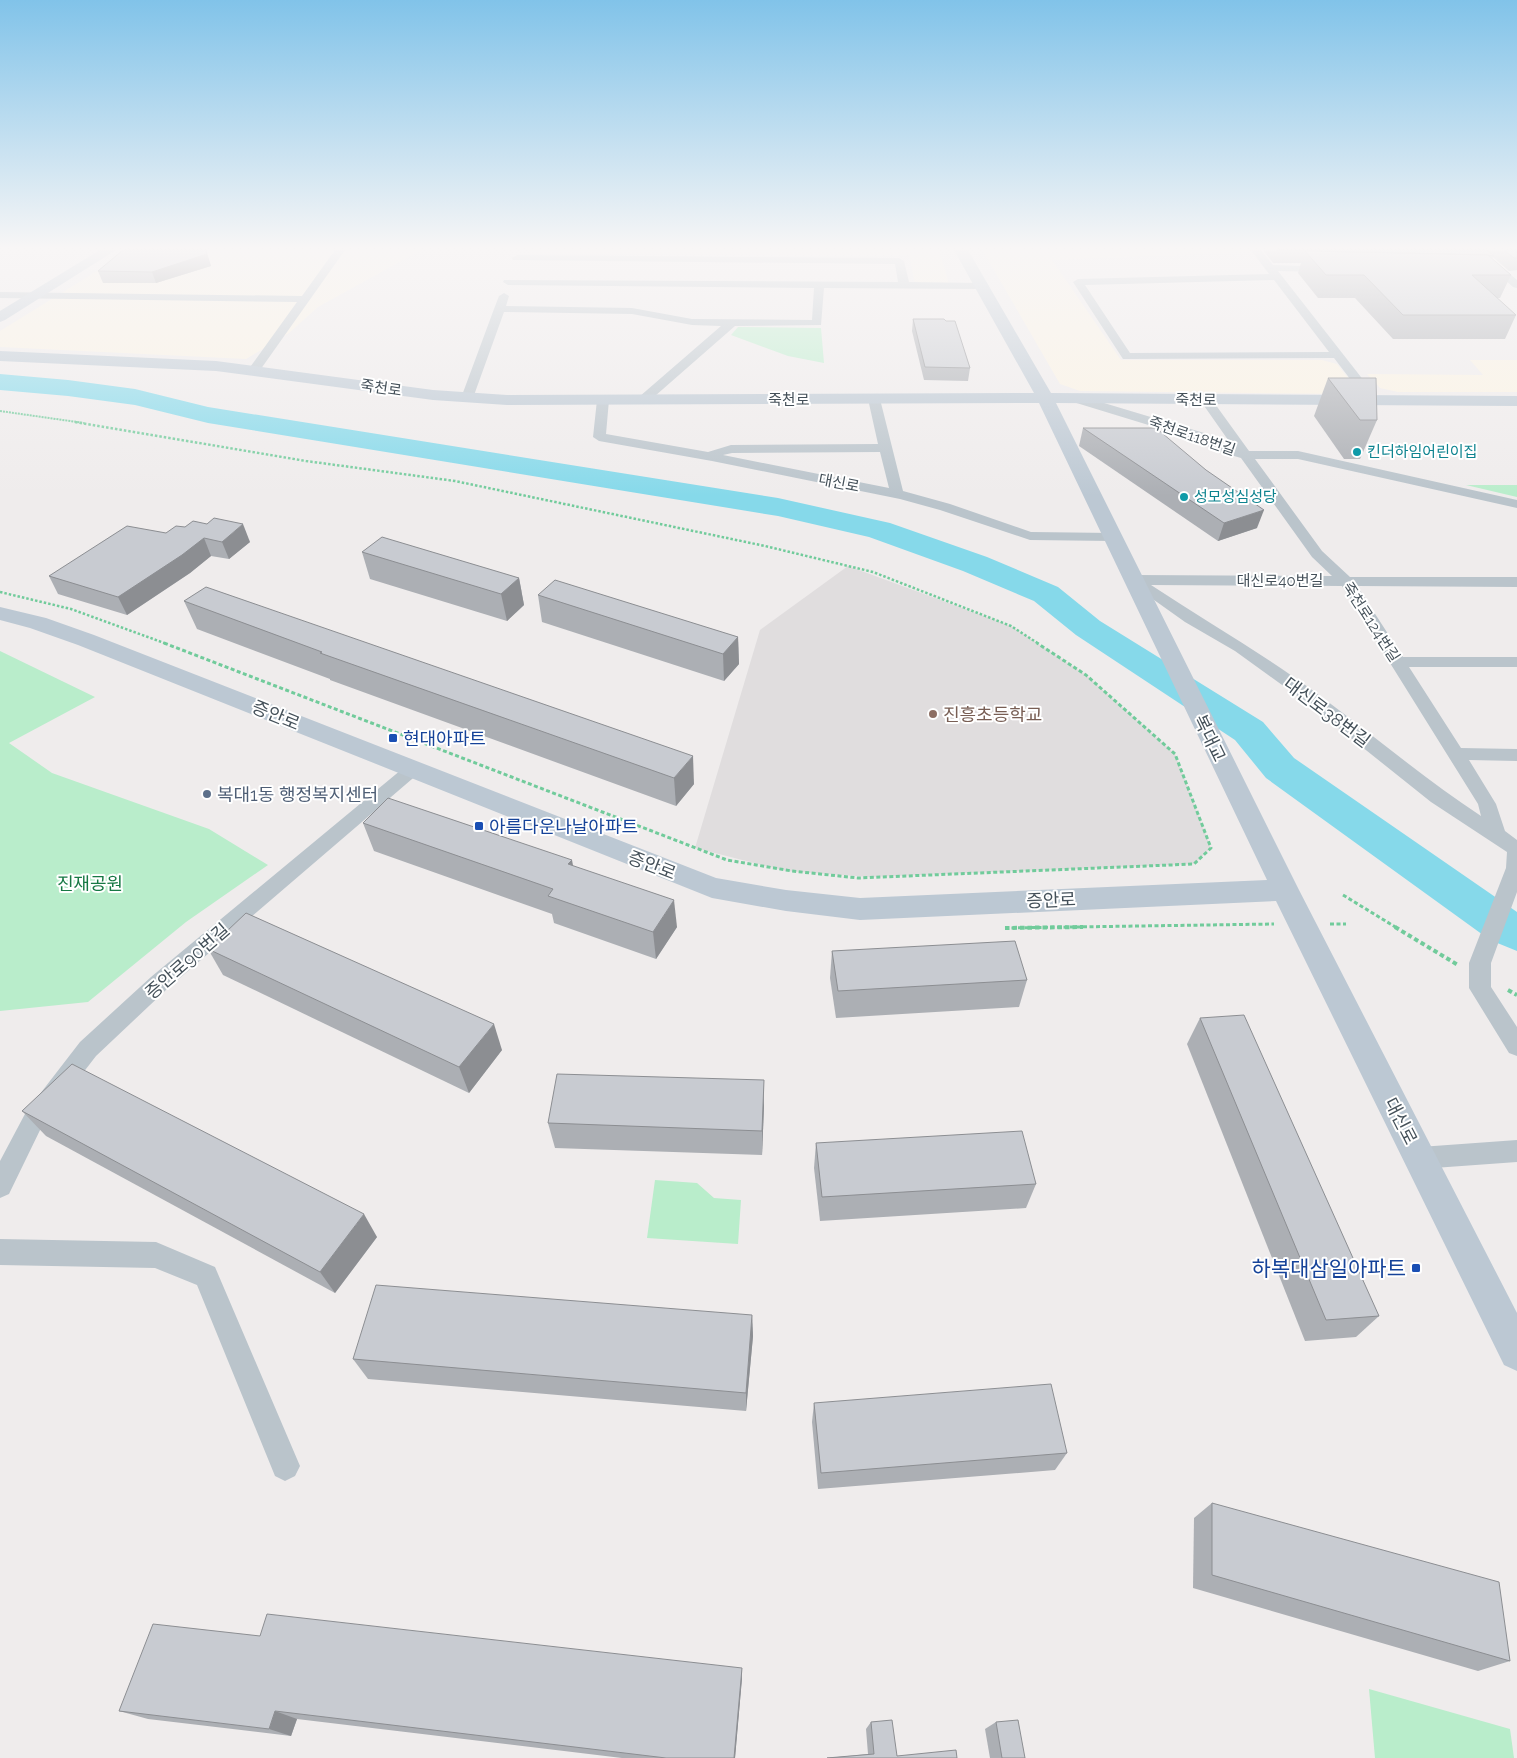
<svg xmlns="http://www.w3.org/2000/svg" width="1517" height="1758" font-family="Raleway,'Noto Sans KR',sans-serif">
<style>
.commercial{fill:#fbf3e3}
.education{fill:#e0ddde}
.green{fill:#b9edcb}
.lines{fill:none;stroke-linecap:round;stroke-linejoin:round}
.river{fill:#86d9ea;fill-rule:evenodd}
.path-far3{stroke:#71cb9b;stroke-width:2;stroke-dasharray:2 1;stroke-linecap:butt}
.path-far2{stroke:#71cb9b;stroke-width:2.5;stroke-dasharray:2.5 2;stroke-linecap:butt}
.path-far1{stroke:#71cb9b;stroke-width:3;stroke-dasharray:4 2.5;stroke-linecap:butt}
.path{stroke:#71cb9b;stroke-width:4;stroke-dasharray:4.5 3;stroke-linecap:butt}
.street{fill:#bac4cb;fill-rule:evenodd}
.secondary{fill:#bcc8d3;fill-rule:evenodd}
.wall{fill:#acafb4}
.shaded-wall{fill:#8c8e92}
.building{fill:#c8cbd1;stroke:#8c8e92}
.culture-dot{fill:#0f9aa8;stroke:#fff;stroke-width:2}
.education-dot{fill:#8d6e63;stroke:#fff;stroke-width:2}
.transit-dot{fill:#1a4fb4;stroke:#fff;stroke-width:2}
.service-dot{fill:#5c6f8a;stroke:#fff;stroke-width:2}
.labels{text-anchor:middle;dominant-baseline:central;stroke-width:4;stroke-linejoin:round;paint-order:stroke}
.far-street-label{font-size:15px;fill:#445059;stroke:#fff}
.far-culture-label{font-size:15px;fill:#0d838f;stroke:#fff;text-anchor:start}
.street-label{font-size:18px;fill:#445059;stroke:#fff}
.education-label{font-size:18px;fill:#785e54;stroke:#fff;text-anchor:start}
.transit-label{font-size:18px;fill:#164399;stroke:#fff;text-anchor:start}
.service-label{font-size:18px;fill:#4e5e75;stroke:#fff;text-anchor:start}
.park-label{font-size:18px;fill:#177844;stroke:#fff}
.near-transit-label{font-size:21px;fill:#164399;stroke:#fff;text-anchor:end}
</style>
<rect width="100%" height="100%" fill="#efecec"/>
<g class="commercial">
<polygon points="131,250 421,250 318,307 289,333 246,359 0,347 0,331"/>
<polygon points="530,250 939,250 949,284 915,284 909,255 528,254"/>
<polygon points="986,250 1248,250 1250,252 1052,260 1121,360 1322,360 1337,364 1356,388 1345,394 1080,391 1060,384 983,251"/>
<polygon points="1470,360 1517,360 1517,392 1398,392 1380,388 1367,374 1483,375"/>
</g>
<polygon class="education" points="848,566 1011,626 1086,675 1175,754 1211,848 1194,864 870,877 786,871 695,848 760,630"/>
<g class="green">
<polygon points="738,327 821,328 824,363 788,356 731,335"/>
<polygon points="1466,485 1517,485 1517,497"/>
<polygon points="0,651 95,697 9,743 52,773 209,829 268,865 186,922 88,1002 0,1011"/>
<polygon points="655,1180 697,1183 714,1198 741,1200 738,1244 647,1238"/>
<polygon points="1369,1689 1510,1729 1514,1758 1375,1758"/>
</g>
<g class="lines">
<polygon class="river" points="0,374 68,380 135,389 208,407 778,498 890,523 987,557 1058,587 1100,621 1263,722 1294,758 1517,912 1517,951 1490,940 1266,778 1235,740 1076,635 1034,601 963,571 869,537 778,516 208,423 135,405 68,396 0,390"/>
<polyline class="path-far3" points="0,411 84,423"/>
<g class="path-far2">
<polyline points="75,422 306,461 455,481 765,546 873,572 1011,626 1039,644"/>
<polyline points="0,592 71,609 167,644"/>
</g>
<g class="path-far1">
<polyline points="164,643 727,860 792,871 858,878 1194,864 1211,848 1175,754 1086,675 1037,643"/>
<polyline points="1343,895 1397,928"/>
<polyline points="1330,924 1346,924"/>
<polyline points="1005,928 1274,924"/>
</g>
<g class="path">
<polyline points="1395,927 1458,965"/>
<polyline points="1005,928 1083,927"/>
<polyline points="1508,990 1517,995"/>
</g>
<g class="street">
<polygon points="335,250 345,250 258,373 254,374 248,370 297,302 0,298 0,292 302,296"/>
<path d="M1251 250H1261L1273 265 1330 267V271L1326 272 1278 271 1375 395 1377 398 1375 401H1367L1334 358 1123 359 1073 282 1078 279 1269 274ZM1274 280 1329 352 1130 353 1085 285Z"/>
<polygon points="1472,250 1482,250 1517,280 1517,288 1513,287"/>
<polygon points="517,255 899,258 904,261 909,282 981,283 986,286 981,289 824,288 821,325 735,326 647,403 643,404 637,400 639,397 721,326 692,325 632,314 504,312 473,398 467,402 463,401 461,398 494,309 499,296 504,293 509,296 506,306 632,308 692,319 812,320 814,288 508,285 503,282 504,280 898,282 895,264 513,260 512,258"/>
<path d="M1074 394 1214 436 1220 443 1233 447 1200 400 1206 396 1210 397 1249 451H1298L1517 500V508L1298 459H1255L1322 551 1350 577H1517V587L1357 586 1403 657H1517V667H1409L1461 748 1517 749V761L1469 760 1496 804 1505 831 1517 840V892L1491 963V987L1517 1027V1056L1509 1053 1469 988V963L1506 868 1507 852 1431 802 1307 703 1235 651 1185 622 1126 580 1129 577 1134 575 1332 576 1312 557 1241 458 1210 449 1204 442 1070 401 1068 398 1070 395ZM1151 585 1342 586 1478 804 1481 816C1425 779 1374 736 1319 695 1265 655 1207 622 1151 585Z"/>
<path d="M874 395 880 399 903 491 950 504 1031 532 1113 533 1118 534 1120 537 1118 540 1113 541 1030 540 940 510 900 499 712 461 599 441 593 437 597 400 603 396 609 400 606 434 708 452 731 445 878 444 868 399ZM880 452 889 488 723 455 732 453Z"/>
<polygon points="413,763 419,765 422,769 419,773 167,989 96,1056 42,1126 9,1194 0,1198 0,1161 26,1112 80,1042 151,977 407,765"/>
<polygon points="1517,1140 1517,1162 1420,1169 1411,1166 1408,1158 1411,1150 1420,1147"/>
<polygon points="0,1239 156,1242 215,1267 300,1466 295,1476 285,1481 275,1476 197,1285 155,1268 0,1265"/>
</g>
<g class="secondary">
<polygon points="100,250 116,250 5,320 0,322 0,311"/>
<polygon points="954,250 968,250 1051,393 1517,396 1517,406 1056,403 1299,890 1517,1313 1517,1371 1504,1365 1276,901 860,920 786,911 712,898 78,645 30,628 0,620 0,607 46,618 94,635 716,878 786,890 860,898 1267,880 1039,403 507,405 433,400 216,371 0,361 0,351 216,361 433,390 507,395 1034,393"/>
</g>
</g>
<g class="wall">
<polygon points="206,250 211,266 156,283 103,283 98,271"/>
<polygon points="1263,250 1517,250 1517,270 1509,271 1493,257 1492,259 1511,275 1500,298 1497,298 1516,315 1505,339 1393,339 1355,298 1318,298 1298,273 1301,263 1273,263"/>
<polygon points="913,319 970,368 968,381 924,380 912,331"/>
<polygon points="1328,378 1377,420 1360,459 1344,459 1314,416"/>
<polygon points="1083,428 1257,528 1218,541 1079,446"/>
<polygon points="185,527 250,542 229,559 211,556 190,573 127,615 58,594 49,576 166,533"/>
<polygon points="362,552 519,578 524,605 507,621 370,579"/>
<polygon points="538,595 738,637 739,664 724,681 542,622"/>
<polygon points="184,601 694,784 676,806 330,680 330,679 197,629"/>
<polygon points="363,823 573,866 677,927 656,959 554,923 552,914 374,851"/>
<polygon points="208,949 502,1050 469,1093 223,975"/>
<polygon points="832,951 1027,980 1019,1007 836,1018 830,978"/>
<polygon points="1200,1018 1379,1316 1356,1337 1305,1341 1187,1044"/>
<polygon points="764,1106 762,1155 555,1148 548,1123"/>
<polygon points="22,1111 377,1237 335,1293 46,1136"/>
<polygon points="816,1143 1036,1184 1026,1208 820,1221 814,1168"/>
<polygon points="752,1315 753,1336 746,1411 368,1379 353,1359"/>
<polygon points="814,1403 1067,1453 1055,1470 818,1489 812,1422"/>
<polygon points="1212,1503 1510,1661 1478,1671 1193,1588 1194,1518"/>
<polygon points="742,1668 742,1678 735,1758 622,1758 297,1719 291,1736 148,1719 119,1711"/>
<polygon points="871,1722 897,1756 957,1758 827,1758 868,1754 866,1729"/>
<polygon points="996,1722 1025,1758 990,1758 985,1729"/>
</g>
<g class="shaded-wall">
<polygon points="206,250 211,266 156,283 152,272"/>
<polygon points="1264,510 1257,528 1218,541 1224,523"/>
<polygon points="243,524 250,542 229,559 222,542"/>
<polygon points="204,538 211,556 190,573 127,615 118,597"/>
<polygon points="519,578 524,605 507,621 501,594"/>
<polygon points="738,637 739,664 724,681 723,654"/>
<polygon points="693,756 694,784 676,806 674,778"/>
<polygon points="572,860 577,887 568,864"/>
<polygon points="674,900 677,927 656,959 653,932"/>
<polygon points="494,1024 502,1050 469,1093 459,1067"/>
<polygon points="764,1080 764,1106 762,1155 762,1131"/>
<polygon points="364,1214 377,1237 335,1293 320,1272"/>
<polygon points="752,1315 753,1336 746,1411 746,1393"/>
<polygon points="742,1668 742,1678 735,1758 734,1758"/>
<polygon points="275,1711 297,1719 291,1736 269,1729"/>
</g>
<g class="building">
<polygon points="123,250 206,250 207,254 152,272 98,271"/>
<polygon points="1277,250 1487,250 1494,256 1488,255"/>
<polygon points="1504,250 1517,250 1517,258 1514,258"/>
<polygon points="1305,251 1488,255 1511,275 1472,275 1516,315 1403,315 1364,275 1326,275"/>
<polygon points="913,319 944,319 946,321 955,321 970,368 925,367"/>
<polygon points="1328,378 1376,378 1377,420 1360,420"/>
<polygon points="1083,428 1156,428 1206,470 1264,510 1224,523"/>
<polygon points="214,518 243,524 222,542 204,538 182,555 118,597 49,576 127,526 166,533 176,526 185,527 193,521 207,524"/>
<polygon points="382,537 519,578 501,594 362,552"/>
<polygon points="555,580 738,637 723,654 538,595"/>
<polygon points="206,587 693,756 674,778 320,653 322,652 184,601"/>
<polygon points="388,798 572,860 568,864 674,900 653,932 548,896 553,889 363,823"/>
<polygon points="246,913 494,1024 459,1067 208,949"/>
<polygon points="1015,941 1027,980 838,991 832,951"/>
<polygon points="1244,1015 1379,1316 1326,1320 1200,1018"/>
<polygon points="72,1064 364,1214 320,1272 22,1111"/>
<polygon points="557,1074 764,1080 762,1131 548,1123"/>
<polygon points="1022,1131 1036,1184 822,1197 816,1143"/>
<polygon points="376,1285 752,1315 746,1393 353,1359"/>
<polygon points="1051,1384 1067,1453 821,1473 814,1403"/>
<polygon points="1212,1503 1499,1582 1510,1661 1212,1575"/>
<polygon points="267,1614 742,1668 734,1758 666,1758 275,1711 269,1729 119,1711 153,1624 260,1636"/>
<polygon points="892,1720 897,1756 956,1750 957,1758 827,1758 874,1754 871,1722"/>
<polygon points="1018,1720 1025,1758 1002,1758 996,1722"/>
</g>
<linearGradient id="sky" x2="0" y2="1"><stop stop-color="#81c3e9"/><stop offset="0.5" stop-color="#f8f6f6"/><stop offset="1" stop-color="#f8f6f6" stop-opacity="0"/></linearGradient>
<rect width="1517" height="496" fill="url(#sky)"/>
<g class="culture-dot">
<circle cx="1357" cy="452" r="5"/>
<circle cx="1184" cy="497" r="5"/>
</g>
<circle class="education-dot" cx="933" cy="714" r="5"/>
<g class="transit-dot">
<rect x="388" y="733" width="10" height="10" rx="2.5"/>
<rect x="474" y="821" width="10" height="10" rx="2.5"/>
<rect x="1411" y="1263" width="10" height="10" rx="2.5"/>
</g>
<circle class="service-dot" cx="207" cy="794" r="5"/>
<g class="labels">
<g class="far-street-label">
<text transform="translate(381 388) rotate(8)">죽천로</text>
<text x="789" y="400">죽천로</text>
<text transform="translate(1196 400) rotate(1)">죽천로</text>
<text transform="translate(1192 436) rotate(19)">죽천로118번길</text>
<text transform="translate(839 483) rotate(11)">대신로</text>
<text x="1280" y="581">대신로40번길</text>
<text transform="translate(1371 622) rotate(57)">죽천로124번길</text>
</g>
<g class="far-culture-label">
<text x="1367" y="452">킨더하임어린이집</text>
<text x="1194" y="497">성모성심성당</text>
</g>
<g class="street-label">
<text transform="translate(1327 712) rotate(37)">대신로38번길</text>
<text transform="translate(276 715) rotate(22)">증안로</text>
<text transform="translate(1210 738) rotate(64)">복대교</text>
<text transform="translate(652 865) rotate(21)">증안로</text>
<text transform="translate(1051 900) rotate(-2)">증안로</text>
<text transform="translate(187 961) rotate(-41)">증안로90번길</text>
<text transform="translate(1401 1121) rotate(63)">대신로</text>
</g>
<g class="education-label">
<text x="943" y="714">진흥초등학교</text>
</g>
<g class="transit-label">
<text x="403" y="738">현대아파트</text>
<text x="489" y="826">아름다운나날아파트</text>
</g>
<g class="service-label">
<text x="217" y="794">복대1동 행정복지센터</text>
</g>
<g class="park-label">
<text x="90" y="883">진재공원</text>
</g>
<g class="near-transit-label">
<text x="1406" y="1268">하복대삼일아파트</text>
</g>
</g>
</svg>
